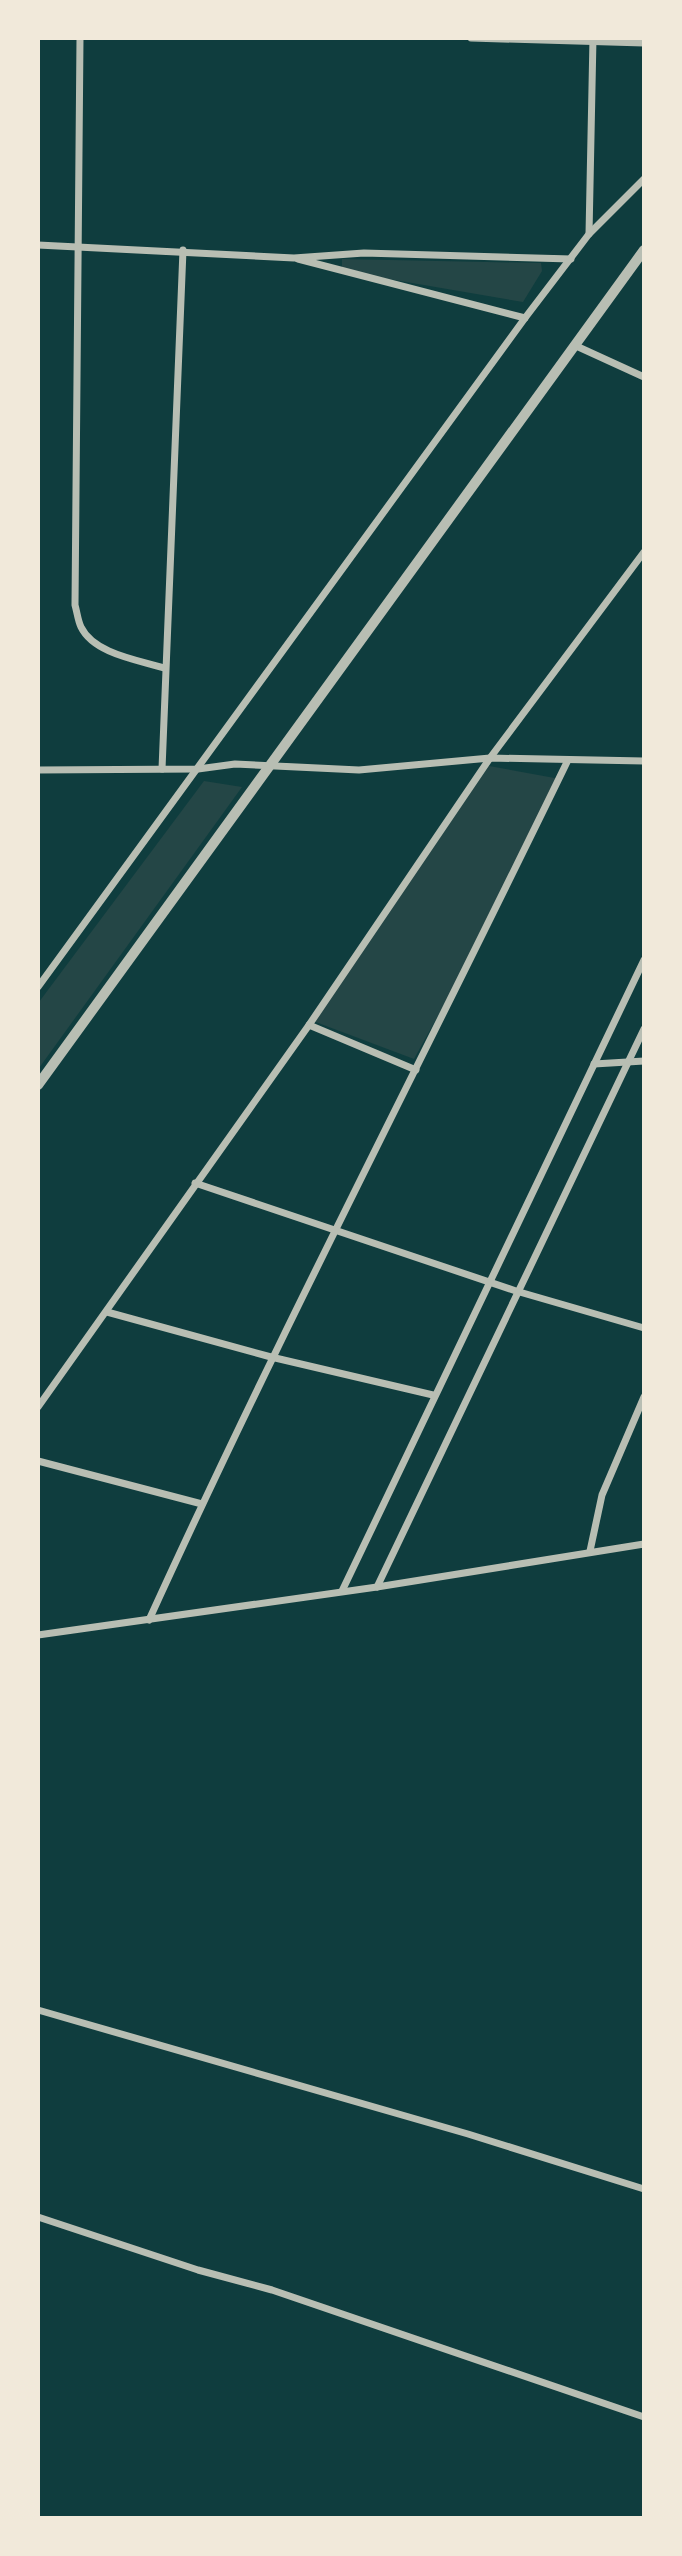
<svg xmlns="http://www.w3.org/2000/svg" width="682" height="2556" font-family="Poppins,sans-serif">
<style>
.green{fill:#244646}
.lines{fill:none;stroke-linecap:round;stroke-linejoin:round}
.minor{stroke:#b8beb3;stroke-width:7}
.tertiary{stroke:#b8beb3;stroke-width:10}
</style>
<rect width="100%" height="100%" fill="#0f3d3e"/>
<g class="green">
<polygon points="342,259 541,263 542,271 523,302 342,271"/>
<polygon points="489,766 560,779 491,920 414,1059 313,1021"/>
<polygon points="204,781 242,787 39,1068 39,1002"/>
</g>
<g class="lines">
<g class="minor">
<path d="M80 38 75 605C77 612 78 621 81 627 94 654 139 660 164 668"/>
<polyline points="471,38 644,43"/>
<polyline points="589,234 593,38"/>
<polyline points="38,245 294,258 364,253 571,259"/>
<polyline points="298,259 525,318"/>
<polyline points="574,345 644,377"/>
<polyline points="162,769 183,250"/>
<polyline points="38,770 198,769 235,764 359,770 490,758 644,761"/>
<polyline points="38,987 525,318 589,234 644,179"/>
<polyline points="309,1025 416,1070"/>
<polyline points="594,1064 644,1061"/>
<polyline points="195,1183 516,1291 644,1328"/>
<polyline points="107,1312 271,1357 433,1395"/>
<polyline points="38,1407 309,1025 490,758 644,552"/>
<polyline points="38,1461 202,1504"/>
<polyline points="590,1551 602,1495 644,1397"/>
<polyline points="377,1587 644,1029"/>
<polyline points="342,1591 644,960"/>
<path d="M149 1620C281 1330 429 1047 568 760"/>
<polyline points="38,1635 377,1587 644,1544"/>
<polyline points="38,2010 468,2134 644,2189"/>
<polyline points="38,2217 198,2270 272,2290 644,2417"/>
</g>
<polyline class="tertiary" points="38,1085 644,250"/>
</g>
<rect width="682" height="2556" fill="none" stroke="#f1e9da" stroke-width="80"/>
</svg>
